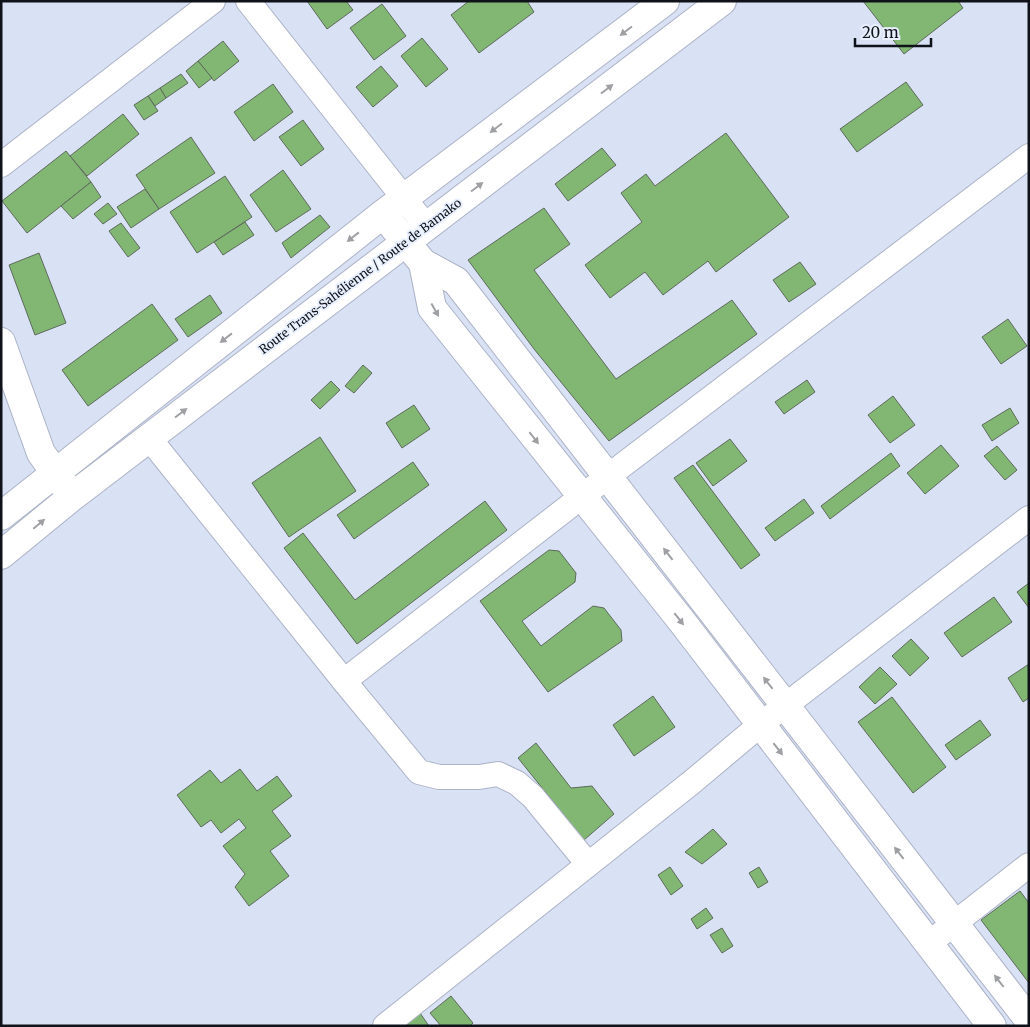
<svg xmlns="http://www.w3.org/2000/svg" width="1030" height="1027" font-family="Merriweather,serif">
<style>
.building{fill:#81b773;stroke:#5e6a5b}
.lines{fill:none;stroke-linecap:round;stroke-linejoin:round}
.minor-casing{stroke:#acb3c6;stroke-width:26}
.tertiary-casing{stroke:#acb3c6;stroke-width:30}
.secondary-casing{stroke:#acb3c6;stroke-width:30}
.trunk-casing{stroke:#acb3c6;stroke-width:30}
.minor{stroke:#fff;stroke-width:24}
.tertiary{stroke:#fff;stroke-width:28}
.secondary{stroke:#fff;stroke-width:28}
.trunk{stroke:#fff;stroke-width:28}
.oneway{fill:#9fa0a3}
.labels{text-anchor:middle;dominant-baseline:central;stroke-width:4;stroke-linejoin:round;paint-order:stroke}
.street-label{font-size:12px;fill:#0f1218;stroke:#e8effe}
</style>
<rect width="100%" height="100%" fill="#d9e1f4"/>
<g class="building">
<polygon points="307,1 346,1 353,10 327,29"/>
<polygon points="469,1 527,1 534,12 479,53 451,15"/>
<polygon points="863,1 958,1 963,8 904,54"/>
<polygon points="382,4 406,36 374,60 350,28"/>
<polygon points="422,38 448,69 426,87 401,56"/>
<polygon points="223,41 239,61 214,81 198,61"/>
<polygon points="198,61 212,78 199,88 186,71"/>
<polygon points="381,66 398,86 373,107 356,87"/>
<polygon points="181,74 188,83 166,98 160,88"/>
<polygon points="906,82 923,105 857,152 840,129"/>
<polygon points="273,84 293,112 254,141 234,112"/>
<polygon points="160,88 166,98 155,106 148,96"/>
<polygon points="148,96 158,111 144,120 134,105"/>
<polygon points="123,114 139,134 87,176 70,156"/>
<polygon points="303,120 324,149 301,166 279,137"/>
<polygon points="726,133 789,217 716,272 708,261 663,295 645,272 610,298 585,265 642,222 621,193 646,174 655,186"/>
<polygon points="191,137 215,173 159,209 136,175"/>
<polygon points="602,148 616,165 568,201 555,184"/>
<polygon points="66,151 91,182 27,233 2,201"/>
<polygon points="283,170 311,209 276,232 250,195"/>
<polygon points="225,176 252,217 197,253 170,212"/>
<polygon points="91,182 101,197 73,219 61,206"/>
<polygon points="145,189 159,209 131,228 117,207"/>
<polygon points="108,203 117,214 103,224 94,214"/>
<polygon points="544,208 570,244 534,270 616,379 732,300 757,334 609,441 534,349 468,260"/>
<polygon points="320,215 330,227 291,258 282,243"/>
<polygon points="245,222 254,235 223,255 214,242"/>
<polygon points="121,223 140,248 128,257 109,231"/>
<polygon points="39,253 66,323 35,335 9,265"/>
<polygon points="800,262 816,284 789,302 773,280"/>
<polygon points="210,295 222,313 188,337 175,319"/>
<polygon points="152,304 178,340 88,406 62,370"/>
<polygon points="1008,319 1027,346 1001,364 982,337"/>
<polygon points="363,365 372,373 354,393 345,386"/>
<polygon points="807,380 815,392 784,414 775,402"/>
<polygon points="331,381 340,390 320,409 311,400"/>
<polygon points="893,396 915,425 890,443 868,415"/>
<polygon points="414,405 430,429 402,448 386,423"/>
<polygon points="1010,408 1019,423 992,441 982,425"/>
<polygon points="320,437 356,491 289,537 252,483"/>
<polygon points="730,439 747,461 713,486 696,463"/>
<polygon points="941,445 959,466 925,494 907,473"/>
<polygon points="997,446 1017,470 1005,480 984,456"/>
<polygon points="891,453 900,466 830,519 821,506"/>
<polygon points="413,462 429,485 354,539 337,515"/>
<polygon points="693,465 760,555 741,569 674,478"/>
<polygon points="804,499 814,513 775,541 765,528"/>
<polygon points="485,501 507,530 357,644 284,548 303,533 355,600"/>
<polygon points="549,550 559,551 576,573 575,582 522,621 541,646 593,606 604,608 621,630 622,641 548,692 480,601"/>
<polygon points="1029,583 1029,608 1017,592"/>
<polygon points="994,597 1012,622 962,657 944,633"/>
<polygon points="911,639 929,658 910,676 892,656"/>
<polygon points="1029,664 1029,698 1023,702 1008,678"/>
<polygon points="880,667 897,684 875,704 859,687"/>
<polygon points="653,696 675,727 634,756 613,725"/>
<polygon points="892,697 946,767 913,793 858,722"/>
<polygon points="980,720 991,735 956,760 945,745"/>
<polygon points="536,743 571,788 592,786 614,814 584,840 518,758"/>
<polygon points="240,769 257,791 277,776 292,796 272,811 291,836 270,851 289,876 249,906 235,887 245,874 223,846 246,828 239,819 221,833 211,820 201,827 177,795 210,770 221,783"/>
<polygon points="713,829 727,844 702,864 685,852"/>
<polygon points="670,867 683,886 671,895 658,875"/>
<polygon points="759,867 768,882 758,888 749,873"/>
<polygon points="1020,891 1029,903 1029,983 981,920"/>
<polygon points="706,908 713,918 697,929 691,919"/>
<polygon points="722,928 733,946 722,953 710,935"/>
<polygon points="451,996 473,1023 470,1026 441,1026 430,1013"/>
<polygon points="420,1013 429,1026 404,1026 404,1025"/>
</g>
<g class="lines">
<defs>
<g id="minor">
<polyline points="248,1 426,226"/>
<polyline points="1,165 213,1"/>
<polyline points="149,438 344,681 419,772 439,777 479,777 498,774 517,783 533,797 588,864"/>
<polyline points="344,681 607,477 1029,156"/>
<polyline points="928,944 1029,865"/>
<polyline points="385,1026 692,782 760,725 1029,518"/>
</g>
<g id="tertiary">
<polyline points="383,214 423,263 456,281 1029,1020"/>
<polyline points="423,263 432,308 680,619 992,1026"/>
</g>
<polyline id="secondary" points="1,342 41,453 70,493"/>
<g id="trunk">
<polyline points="1,516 383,214 665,1"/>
<polyline points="1,555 73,496 722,1"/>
</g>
</defs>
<use href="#minor" class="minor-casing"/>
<use href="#tertiary" class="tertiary-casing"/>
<use href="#secondary" class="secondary-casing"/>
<use href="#trunk" class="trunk-casing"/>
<use href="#minor" class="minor"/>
<use href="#tertiary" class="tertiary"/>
<use href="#secondary" class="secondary"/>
<use href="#trunk" class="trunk"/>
</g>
<defs><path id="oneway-solid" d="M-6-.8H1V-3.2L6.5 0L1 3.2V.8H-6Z" transform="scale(1.25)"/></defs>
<g class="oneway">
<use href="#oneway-solid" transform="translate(626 31) rotate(143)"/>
<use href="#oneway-solid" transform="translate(607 89) rotate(-37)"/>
<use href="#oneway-solid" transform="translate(496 128) rotate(143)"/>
<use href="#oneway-solid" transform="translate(477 187) rotate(-37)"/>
<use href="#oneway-solid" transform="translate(353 237) rotate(142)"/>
<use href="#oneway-solid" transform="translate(435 310) rotate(61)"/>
<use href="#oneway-solid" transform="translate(226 338) rotate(142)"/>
<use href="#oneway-solid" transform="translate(181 413) rotate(-37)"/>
<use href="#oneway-solid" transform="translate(534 438) rotate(52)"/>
<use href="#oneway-solid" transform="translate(39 524) rotate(-40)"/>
<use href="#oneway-solid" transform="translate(668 554) rotate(-128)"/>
<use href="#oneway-solid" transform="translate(679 619) rotate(52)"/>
<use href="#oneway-solid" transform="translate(768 683) rotate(-128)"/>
<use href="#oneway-solid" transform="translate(778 749) rotate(52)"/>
<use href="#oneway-solid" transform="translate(899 853) rotate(-128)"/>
<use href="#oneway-solid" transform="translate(999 981) rotate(-128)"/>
</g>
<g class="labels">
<g class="street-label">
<text transform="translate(360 276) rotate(-37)">Route Trans-Sahélienne / Route de Bamako</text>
</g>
</g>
<rect width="1030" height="1027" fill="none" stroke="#0f1218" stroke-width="5"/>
<path d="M855 38v8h76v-8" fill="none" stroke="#0f1218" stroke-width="2.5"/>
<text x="862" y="38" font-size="15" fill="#0f1218" stroke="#e8effe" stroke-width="4" paint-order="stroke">20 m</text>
</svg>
